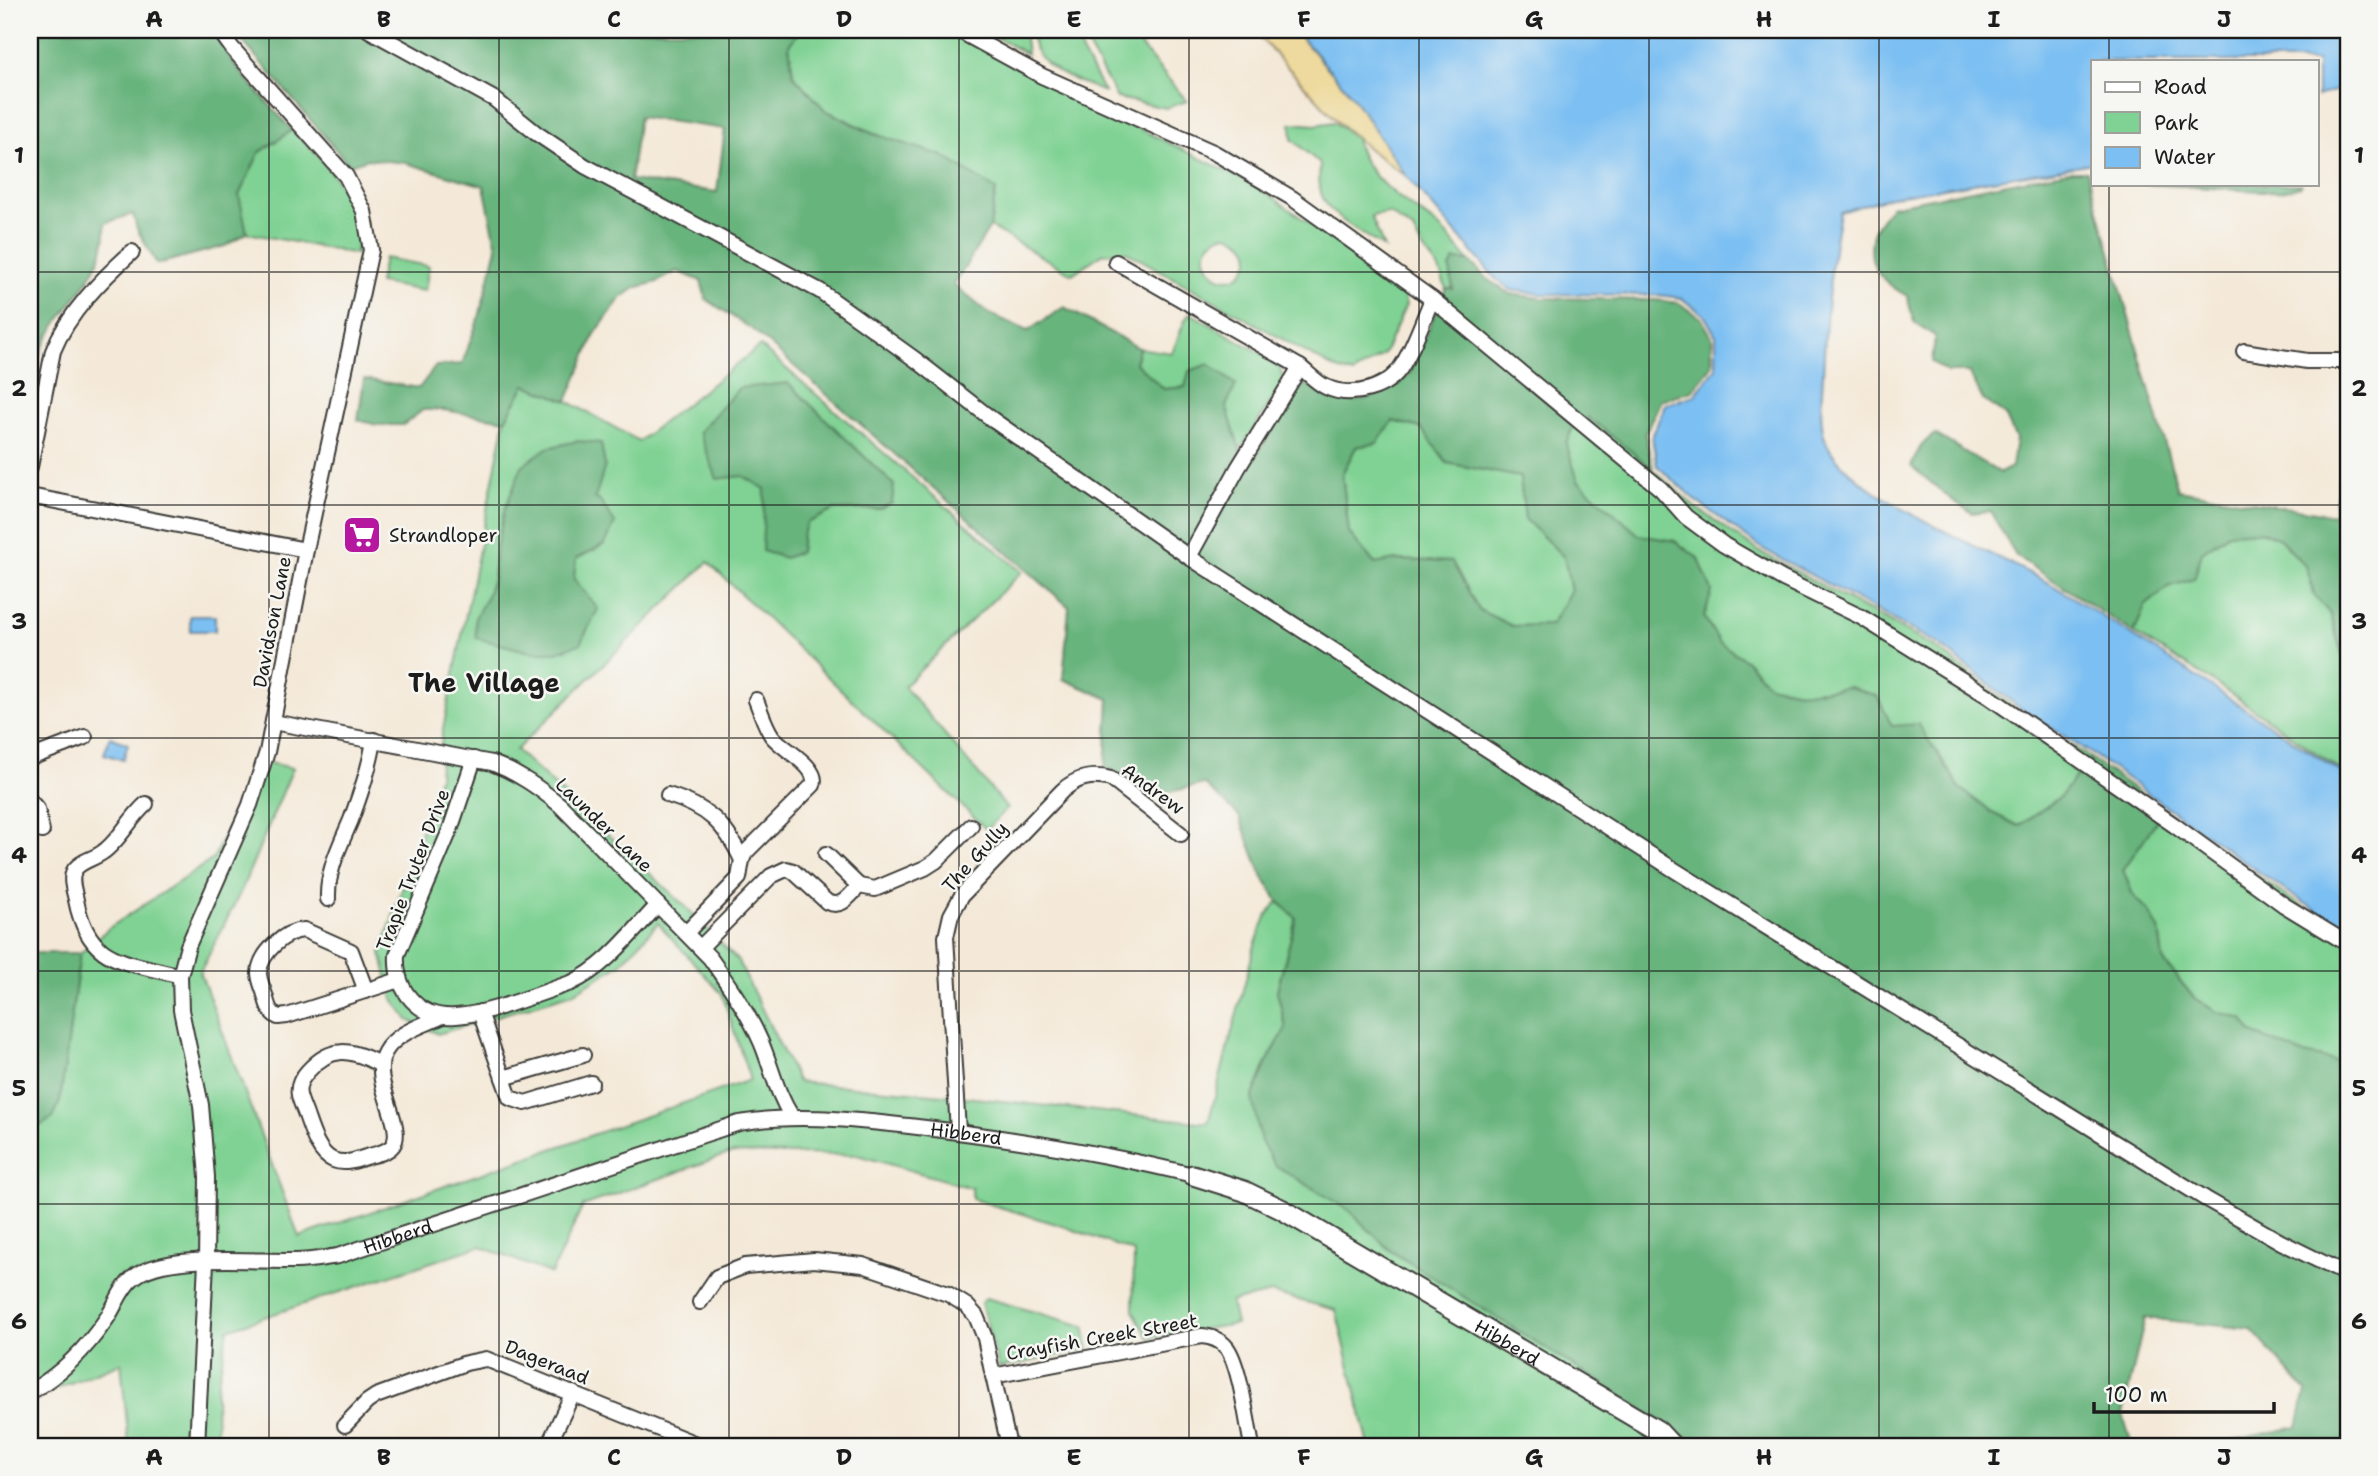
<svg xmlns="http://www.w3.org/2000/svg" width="2378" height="1476" font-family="'Shantell Sans',sans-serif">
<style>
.green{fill:#7fd293;stroke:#4e7758;stroke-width:2;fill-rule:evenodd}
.forest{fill:#67b47d;stroke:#42684c;stroke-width:2;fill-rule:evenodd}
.sand{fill:#eeda9e;stroke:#857b5d;stroke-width:2}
.water{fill:#7cbff2;stroke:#4c6e87;stroke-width:2}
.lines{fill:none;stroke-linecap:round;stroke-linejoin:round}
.street-casing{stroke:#3c3b38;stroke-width:18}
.secondary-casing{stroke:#3c3b38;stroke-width:23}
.street{stroke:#fff;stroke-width:14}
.secondary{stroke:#fff;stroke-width:19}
.grid{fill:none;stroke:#1c1c1c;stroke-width:2;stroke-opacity:0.55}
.labels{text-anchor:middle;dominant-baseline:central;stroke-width:5;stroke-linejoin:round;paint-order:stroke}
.poi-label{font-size:19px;fill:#1c1c1c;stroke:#f6f6f2;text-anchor:start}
.street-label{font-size:19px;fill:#1c1c1c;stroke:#f6f6f2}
.district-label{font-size:26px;font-weight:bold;fill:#1c1c1c;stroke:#f6f6f2}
.neatline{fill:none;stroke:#1c1c1c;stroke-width:2.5}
.grid-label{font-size:23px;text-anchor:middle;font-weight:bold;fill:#1c1c1c}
</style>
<rect width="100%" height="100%" fill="#f6f6f2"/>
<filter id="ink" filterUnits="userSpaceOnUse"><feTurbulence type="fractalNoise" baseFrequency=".0143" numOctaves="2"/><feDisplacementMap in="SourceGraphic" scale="14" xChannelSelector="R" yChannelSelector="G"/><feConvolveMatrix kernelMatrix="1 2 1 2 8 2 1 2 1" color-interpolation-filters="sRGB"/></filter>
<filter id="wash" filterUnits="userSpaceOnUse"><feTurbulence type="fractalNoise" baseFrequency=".00686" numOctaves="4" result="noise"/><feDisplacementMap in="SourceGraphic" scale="28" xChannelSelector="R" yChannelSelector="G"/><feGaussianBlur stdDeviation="1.57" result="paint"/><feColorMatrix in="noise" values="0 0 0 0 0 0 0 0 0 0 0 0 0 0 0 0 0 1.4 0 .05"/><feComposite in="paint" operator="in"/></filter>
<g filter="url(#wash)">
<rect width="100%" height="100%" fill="#f4e9d8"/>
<g class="green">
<path d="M800 30H951L1042 81 1257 186 1402 289 1406 305 1384 354 1353 374 1334 368 1125 251 1102 254 1072 274 990 227 996 190 825 110 793 75 789 45ZM1223 235C1240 235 1257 250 1246 267 1226 302 1180 251 1223 235Z"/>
<polygon points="982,30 1024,30 1027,54"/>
<path d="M1031 30H1070L1104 92C1074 79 1032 69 1031 30Z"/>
<polygon points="1079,30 1127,30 1187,101 1166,108 1117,98"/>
<path d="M1334 122 1356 138C1363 179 1406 201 1435 224 1448 234 1458 249 1469 261L1454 260 1450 268 1453 289 1446 288 1439 269 1421 246 1413 230 1389 213 1371 216 1384 248C1367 236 1330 217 1323 198 1318 187 1319 175 1320 164L1292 139 1291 123 1315 125Z"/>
<path d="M292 130C327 162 364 205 356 254L247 233 239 195 259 153Z"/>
<polygon points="384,258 429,266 425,291 379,283"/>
<polygon points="1190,313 1278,363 1284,381 1240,450 1226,405 1236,384 1164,389 1135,363 1139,348 1172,353 1185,320"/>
<polygon points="760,346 1022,572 904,686 1007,808 987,830 708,562 516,750 687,908 738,961 798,1082 965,1097 1208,1123 1254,948 1266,917 1278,901 1296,918 1277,990 1286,1028 1267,1062 1252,1098 1275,1165 1347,1209 1391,1251 1701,1446 1369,1446 1336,1310 1272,1293 1231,1302 1236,1324 1149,1338 1133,1311 1134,1252 1063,1226 972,1199 972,1188 857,1155 731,1153 583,1206 551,1274 480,1246 228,1329 216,1393 217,1446 129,1446 121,1363 30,1399 30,1163 37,1156 30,1131 53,1118 60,1101 80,953 109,928 213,859 259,761 293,768 241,891 200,972 299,1237 750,1080 722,994 658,923 621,964 573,993 438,1034 408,1020 393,999 381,953 439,777 442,734 505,420 525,384 567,401 639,441"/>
<polygon points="1588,417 1620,441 1695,507 1760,552 1935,647 2018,711 2090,758 2060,797 2019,826 1992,813 1960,788 1938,753 1892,726 1850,687 1806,692 1768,685 1747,661 1720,643 1704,617 1712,591 1675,541 1639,536 1578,481 1566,443 1573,427"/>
<polygon points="1392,421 1421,428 1447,463 1520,477 1525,519 1564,557 1571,590 1551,625 1512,626 1479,610 1452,562 1396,560 1375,564 1349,533 1342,474 1356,447 1377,443"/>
<polygon points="2260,531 2280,539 2307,568 2314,595 2331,615 2337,640 2345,663 2348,665 2348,775 2220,686 2134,633 2145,606 2168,587 2194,579 2202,552 2229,533"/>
<polygon points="2164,810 2287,897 2348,935 2348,1064 2300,1053 2252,1033 2243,1019 2217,1012 2194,998 2163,960 2159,929 2148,910 2133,895 2123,870"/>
<polygon points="986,1298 1084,1326 1089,1349 999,1368 981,1303"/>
</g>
<g class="forest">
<path d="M30 30H213L235 66 292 130 259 153 239 195 247 233 225 246 157 264 137 229 133 214 105 223C109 272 65 303 45 343 34 364 35 389 33 413L30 418Z"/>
<path d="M233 30H800L789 45 793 75 825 110 871 133 943 156 996 190 990 227 954 285 988 313 1028 331 1064 307 1139 348 1135 363 1164 389 1185 387 1189 371 1209 364 1236 385 1226 406 1240 450 1254 458 1304 383C1313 389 1323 396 1333 399 1359 406 1392 393 1409 374L1446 288 1453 289 1450 268 1454 260 1469 261 1490 281 1510 294 1540 298 1655 300 1679 303 1701 318 1712 337V366L1692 391 1661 400 1645 434 1653 469 1588 417 1573 427 1566 443 1578 481 1639 535 1675 541 1699 559 1712 591 1704 617 1720 643 1747 661 1768 685 1806 692 1850 687 1877 696 1892 726 1918 724 1960 788 1992 813 2019 826 2060 797 2090 758 2164 810 2123 870 2133 895 2148 910 2159 929 2163 960 2194 998 2217 1012 2243 1019 2252 1033 2300 1053 2348 1064V1446H2201L2298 1427 2306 1391 2251 1329 2145 1318 2123 1414 2132 1446H1701L1391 1251 1347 1209 1275 1165 1261 1142 1252 1098 1267 1062 1286 1028 1277 991 1296 918 1278 901 1261 873 1239 816 1204 784 1170 792 1105 768 1109 699 1063 679 1069 607 753 330 706 299 701 281 677 271 657 282 635 288 620 299 595 334 567 401 525 385 505 420 443 410H423L403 425H377L358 420 364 379 419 388 436 366 462 364 479 317 497 248 484 186 406 163 368 159 349 165ZM639 117 725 129 717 192 630 180ZM1393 421 1421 428 1447 463 1520 477 1525 519 1564 557 1571 590 1551 625 1512 626 1479 610 1452 562 1396 560 1375 564 1349 533 1342 474 1356 447 1377 443Z"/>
<path d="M2068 171H2087L2178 490 2334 515 2348 413V665L2345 663 2331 615 2314 595 2307 568 2280 539 2260 531 2229 533 2202 552 2194 579 2168 587 2145 606 2134 633 2016 556 1990 511 1972 513 1952 500 1911 466 1922 444 1935 434 2000 473 2012 467 2016 439 2005 415 1983 400 1969 372H1947L1932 362 1935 336 1914 322 1907 296C1880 281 1866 267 1873 234 1875 225 1886 214 1891 206Z"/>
<polygon points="2143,184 2301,184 2301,186 2278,192"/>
<polygon points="788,383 894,485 892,503 880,509 834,510 807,523 802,536 800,552 785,558 762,551 765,489 743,476 717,479 699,432 739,388"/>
<polygon points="577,441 601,443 605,466 595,498 600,501 615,523 605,544 576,559 574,579 598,609 580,644 556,652 530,652 476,638 475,618 486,598 493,578 495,554 504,512 522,466 547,448"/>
<polygon points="30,953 80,953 60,1101 53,1118 30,1131"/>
</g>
<polygon class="sand" points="1253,30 1294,30 1350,93 1406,176 1370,150 1338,122"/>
<g class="water">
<path d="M1295 30H2348V86L2317 97V61H2093V163L1890 197 1840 212C1830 266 1825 320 1823 375 1822 397 1818 423 1827 444 1853 500 2003 555 2059 589 2157 650 2252 713 2348 777V930L2290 894 2092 754 2020 708 1938 644 1763 549 1700 504 1657 466 1652 437 1665 404 1694 396 1716 368V336L1704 315 1681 298 1658 295 1541 294 1511 290 1495 278 1406 176 1350 93Z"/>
<rect x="190" y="616" width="25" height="15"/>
<polygon points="110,737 128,744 123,760 104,754"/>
</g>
</g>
<g filter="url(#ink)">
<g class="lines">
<defs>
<g id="street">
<polyline points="369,30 494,99 536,133 585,166 820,291 916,360 993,420 1189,557 1676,871 2206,1199 2281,1242 2348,1275"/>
<polyline points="958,30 1042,76 1215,153 1292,198 1432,299 1661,489 1686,517 1724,545 1783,579 1861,617 1988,696 2174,825 2284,905 2348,944"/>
<path d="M1116 262 1300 367C1308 373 1317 383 1326 387 1352 399 1389 389 1403 364 1415 344 1423 320 1432 299"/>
<polyline points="2244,351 2307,361 2348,361"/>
<path d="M30 467 53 351C68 313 102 279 132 252"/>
<polyline points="30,496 306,550"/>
<polyline points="1189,557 1238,468 1300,367"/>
<path d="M273 722 492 763C518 773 538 787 560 805L710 958C728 984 748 1012 761 1042 772 1068 776 1092 792 1117"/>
<polyline points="30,758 85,737"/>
<path d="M474 759 450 830 397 955C395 990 418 1019 456 1016 490 1014 537 994 571 983 606 967 632 932 658 905"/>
<path d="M668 795C707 807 725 823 742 860"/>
<polyline points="30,801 37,809 42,831"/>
<path d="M146 804C130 818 119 841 103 852 94 859 82 860 75 869 69 878 74 890 76 900 89 966 125 960 180 976"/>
<polyline points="826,854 859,886"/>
<path d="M328 899C327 870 340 846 351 820 360 795 370 767 374 740"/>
<path d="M686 933 739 878 742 860 745 853 813 785C820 767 783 750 772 736 765 726 761 712 756 700"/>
<path d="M701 947 771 876 786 869 793 871 827 902C842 909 849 896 859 886L875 889 925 868 936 861 971 826"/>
<path d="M366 991 351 951 304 930C285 931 260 953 259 973 259 980 263 988 265 995 268 1005 268 1011 278 1017L287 1016 399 980"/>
<polyline points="480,1012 510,1098 525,1103 591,1083"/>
<path d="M379 1064C351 1049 331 1045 308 1071 302 1078 297 1085 299 1095 300 1101 304 1109 306 1115 311 1129 318 1154 333 1160 345 1165 357 1160 369 1156 377 1154 388 1152 393 1145 406 1126 369 1080 385 1052 395 1033 424 1025 443 1016"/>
<polyline points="503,1078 583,1055"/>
<path d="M958 1131 946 937 951 915 962 895 1062 791C1077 777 1092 774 1111 779L1181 834"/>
<polyline points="700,1302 717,1277 745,1266 814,1260 863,1265 948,1294 967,1306 976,1316 985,1338 993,1376"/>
<path id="s1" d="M30 1392C61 1374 87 1348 107 1318 116 1305 120 1289 133 1278 162 1252 256 1262 296 1261 310 1261 324 1258 338 1256L739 1123C796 1113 852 1120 909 1126 1004 1137 1100 1152 1193 1175"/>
<polyline points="345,1425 367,1402 376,1396 466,1363 486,1359 701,1446"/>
<polyline points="197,1446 206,1262 207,1177 201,1105 181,1010 180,976 188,946 250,805 267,752 306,550 371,250 364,211 346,176 232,48 219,30"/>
<polyline points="548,1446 573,1393"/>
<path d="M1009 1446 993 1376 1202 1336C1211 1337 1220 1339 1227 1348 1240 1366 1247 1422 1252 1446"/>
</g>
<g id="secondary">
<path id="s2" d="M1193 1175 1244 1191 1283 1210 1658 1431 1672 1446"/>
</g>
</defs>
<use href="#street" class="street-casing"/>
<use href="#secondary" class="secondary-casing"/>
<use href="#street" class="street"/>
<use href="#secondary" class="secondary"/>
</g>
</g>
<path class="grid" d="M269 30V1446M499 30V1446M729 30V1446M959 30V1446M1189 30V1446M1419 30V1446M1649 30V1446M1879 30V1446M2109 30V61M2109 184V1446M30 272H2348M30 505H2348M30 738H2348M30 971H2348M30 1204H2348"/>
<defs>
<symbol id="supermarket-square" viewBox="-11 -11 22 22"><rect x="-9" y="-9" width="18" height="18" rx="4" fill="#b5179e" stroke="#f6f6f2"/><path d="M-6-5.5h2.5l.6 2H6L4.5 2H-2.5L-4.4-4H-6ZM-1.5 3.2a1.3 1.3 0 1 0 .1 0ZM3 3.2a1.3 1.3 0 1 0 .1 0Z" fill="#fff"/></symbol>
</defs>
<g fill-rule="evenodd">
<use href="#supermarket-square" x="340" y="513" width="44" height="44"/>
</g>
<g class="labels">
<g class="poi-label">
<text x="389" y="535">Strandloper</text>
</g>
<g class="street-label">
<text transform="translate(272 622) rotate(-79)">Davidson Lane</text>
<text transform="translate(1153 789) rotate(36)">Andrew</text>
<text transform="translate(604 825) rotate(44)">Launder Lane</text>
<text transform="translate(975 857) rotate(-48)">The Gully</text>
<text transform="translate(413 870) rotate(-69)">Trapie Truter Drive</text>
<text stroke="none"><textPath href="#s1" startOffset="1015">Hibberd</textPath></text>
<text stroke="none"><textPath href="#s1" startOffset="427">Hibberd</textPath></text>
<text transform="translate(1102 1337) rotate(-10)">Crayfish Creek Street</text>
<text stroke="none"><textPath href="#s2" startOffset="357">Hibberd</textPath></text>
<text transform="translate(547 1362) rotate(22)">Dageraad</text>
</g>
<g class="district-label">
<text x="484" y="682">The Village</text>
</g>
</g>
<rect width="2378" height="1476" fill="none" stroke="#f6f6f2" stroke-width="77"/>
<rect x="2091" y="60" width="228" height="126" fill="#f6f6f2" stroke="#9f9f9c" stroke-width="2"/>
<rect x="2105" y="82" width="35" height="10" fill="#ffffff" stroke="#9f9f9c" stroke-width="2"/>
<text x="2154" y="94" font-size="21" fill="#1c1c1c">Road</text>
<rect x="2105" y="112" width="35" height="21" fill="#7fd293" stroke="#9f9f9c" stroke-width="2"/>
<text x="2154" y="130" font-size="21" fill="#1c1c1c">Park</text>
<rect x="2105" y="147" width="35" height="21" fill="#7cbff2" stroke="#9f9f9c" stroke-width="2"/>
<text x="2154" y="164" font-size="21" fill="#1c1c1c">Water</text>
<path d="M2094 1402v10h180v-10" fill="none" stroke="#1c1c1c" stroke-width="3.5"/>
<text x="2105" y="1402" font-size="21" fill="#1c1c1c" stroke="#f6f6f2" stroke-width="5" paint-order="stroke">100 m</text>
<rect x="38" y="38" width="2302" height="1400" class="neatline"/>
<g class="grid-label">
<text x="154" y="27">A</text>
<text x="384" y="27">B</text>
<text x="614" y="27">C</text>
<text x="844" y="27">D</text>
<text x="1074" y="27">E</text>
<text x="1304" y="27">F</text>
<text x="1534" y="27">G</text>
<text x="1764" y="27">H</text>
<text x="1994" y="27">I</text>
<text x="2224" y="27">J</text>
<text x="19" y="163">1</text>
<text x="2359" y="163">1</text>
<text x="19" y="396">2</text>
<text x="2359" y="396">2</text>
<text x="19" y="629">3</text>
<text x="2359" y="629">3</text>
<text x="19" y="863">4</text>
<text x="2359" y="863">4</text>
<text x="19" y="1096">5</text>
<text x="2359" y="1096">5</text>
<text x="19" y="1329">6</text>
<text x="2359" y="1329">6</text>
<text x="154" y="1465">A</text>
<text x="384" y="1465">B</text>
<text x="614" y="1465">C</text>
<text x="844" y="1465">D</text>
<text x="1074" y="1465">E</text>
<text x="1304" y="1465">F</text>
<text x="1534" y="1465">G</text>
<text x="1764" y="1465">H</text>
<text x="1994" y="1465">I</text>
<text x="2224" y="1465">J</text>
</g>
</svg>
